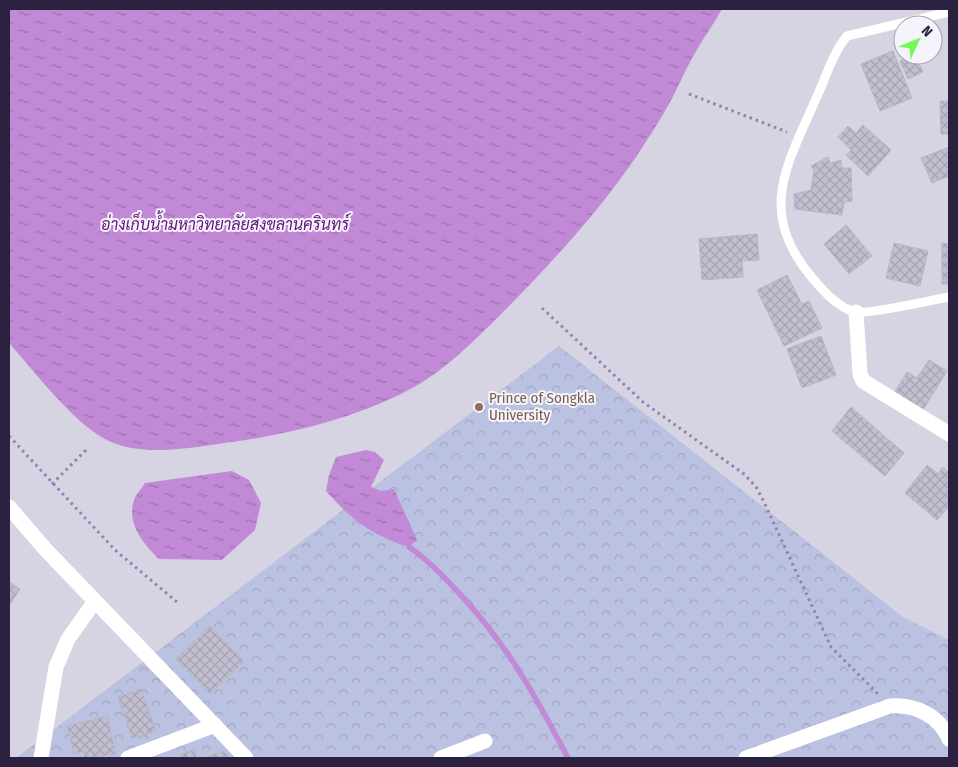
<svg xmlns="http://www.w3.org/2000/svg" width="958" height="767" font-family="'Fira Sans Condensed',Sarabun,sans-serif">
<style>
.built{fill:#d6d4e2;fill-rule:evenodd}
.forest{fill:url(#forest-crowns)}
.water{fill:url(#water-ripples)}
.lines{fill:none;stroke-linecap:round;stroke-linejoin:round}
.stream{stroke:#c189d6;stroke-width:5.5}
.building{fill:url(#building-cross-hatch);stroke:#b8b5c8}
.path{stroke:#8f82b3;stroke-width:3;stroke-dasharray:2.5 4;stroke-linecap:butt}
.lane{stroke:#fff;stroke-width:9}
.street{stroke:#fff;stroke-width:15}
.education-dot{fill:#8d6e63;stroke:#f5f4fa;stroke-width:2}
.labels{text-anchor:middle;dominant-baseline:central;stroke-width:4;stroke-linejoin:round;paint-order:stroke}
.education-label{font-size:15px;fill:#785e54;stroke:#f5f4fa;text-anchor:start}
.water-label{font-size:16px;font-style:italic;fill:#651881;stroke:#f5f4fa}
</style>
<defs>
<pattern id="forest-crowns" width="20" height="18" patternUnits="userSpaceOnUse" patternTransform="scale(1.25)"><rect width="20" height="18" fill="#bbc1e0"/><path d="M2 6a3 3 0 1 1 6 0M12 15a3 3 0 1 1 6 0" fill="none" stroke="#a1a6c1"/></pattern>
<pattern id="water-ripples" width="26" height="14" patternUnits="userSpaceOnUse" patternTransform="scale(1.25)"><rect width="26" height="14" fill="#c189d6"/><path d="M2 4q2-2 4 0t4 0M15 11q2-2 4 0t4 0" fill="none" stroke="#9d70af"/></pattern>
<pattern id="building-cross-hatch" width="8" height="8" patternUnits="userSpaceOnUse" patternTransform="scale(1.25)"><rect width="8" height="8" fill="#c1bfcf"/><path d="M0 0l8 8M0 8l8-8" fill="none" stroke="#a6a4b3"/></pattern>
</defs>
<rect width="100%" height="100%" fill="#e5e3ee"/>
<path class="built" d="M9 9H949V758H9ZM903 25H933V55H903Z"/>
<polygon class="forest" points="559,346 903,617 949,640 949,758 16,758"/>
<g class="water">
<path d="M9 9H722C714 24 703 38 695 53 685 70 678 88 669 104 659 122 647 140 636 157 599 211 555 259 509 306 476 339 442 375 399 395 349 419 293 433 239 441 199 446 149 458 111 442 76 427 35 372 9 343Z"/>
<path d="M366 450 375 452 384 460 371 487 381 491 394 489 417 540 409 547C371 535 352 520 326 491L329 475 336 457Z"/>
<path d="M232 471 249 480 261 503 255 530 222 560 159 559C144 544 126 524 134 500 136 494 142 488 145 483Z"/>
</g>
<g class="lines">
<path class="stream" d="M409 547C428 560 443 576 459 593 508 646 535 695 568 758"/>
</g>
<g class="building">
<polygon points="893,51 912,98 880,111 861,64"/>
<polygon points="912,55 915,55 923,72 908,79 900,61"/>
<polygon points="940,101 949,101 949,134 941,134"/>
<polygon points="863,125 891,150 868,176 846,155 851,150 838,137 848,126 856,133"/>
<polygon points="949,147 949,176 932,183 921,158"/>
<polygon points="828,157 830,163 841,160 842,168 851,168 852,201 844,202 842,215 795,209 794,194 811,190 814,171 811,166"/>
<polygon points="846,225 872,256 849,274 824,244"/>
<polygon points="757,234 759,260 742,261 743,277 702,280 699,239"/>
<polygon points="894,243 928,251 920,286 886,278"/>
<polygon points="942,243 949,244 949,284 942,284"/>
<polygon points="787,275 802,304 809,301 822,328 784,346 757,290"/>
<polygon points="821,336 836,375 802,388 787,349"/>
<polygon points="929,360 947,371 921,413 893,395 907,372 917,378"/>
<polygon points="851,407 904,453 885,476 832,431"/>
<polygon points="927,465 938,474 943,467 949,473 949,506 937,520 905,493"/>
<polygon points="9,582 20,589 9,606"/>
<polygon points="210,626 244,661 210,694 176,659"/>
<polygon points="141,689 156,731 132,738 118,697"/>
<polygon points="107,716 116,754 85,758 84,751 74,754 67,726"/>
<polygon points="194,750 197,758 181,758 180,755"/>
<polygon points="224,751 230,758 204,758"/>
</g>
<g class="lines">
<g class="path">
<polyline points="689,94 787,132"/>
<polyline points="542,308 643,402 744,474 756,487 763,500 831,647 879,695"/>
<polyline points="9,436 115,550 177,602"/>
<polyline points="52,484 87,449"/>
</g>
<path class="lane" d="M949 12 847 36C832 54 825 80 815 101 785 169 757 214 814 280 824 292 839 308 855 312 868 315 932 300 949 297"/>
<g class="street">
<polyline points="856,312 860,374 863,381 949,434"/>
<polyline points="9,507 46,550 246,758"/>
<polyline points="41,758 56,667 68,639 95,601"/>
<polyline points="128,758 215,725"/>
<polyline points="441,758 485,741"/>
<path d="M746 758 890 706C914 704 939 715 949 739"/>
</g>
</g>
<circle class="education-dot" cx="479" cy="407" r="5"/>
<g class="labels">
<g class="education-label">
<text x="489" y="398">Prince of Songkla<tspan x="489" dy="17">University</tspan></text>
</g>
<g class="water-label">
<text x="225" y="224">อ่างเก็บน้ำมหาวิทยาลัยสงขลานครินทร์</text>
</g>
</g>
<rect width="958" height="767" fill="none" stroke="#2b2241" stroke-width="20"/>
<g transform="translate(918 40) rotate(46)"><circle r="24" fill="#f5f4fa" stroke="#a4a0b0"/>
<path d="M0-4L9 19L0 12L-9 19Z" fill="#74f956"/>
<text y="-8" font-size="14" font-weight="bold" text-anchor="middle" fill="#2b2241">N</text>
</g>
</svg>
